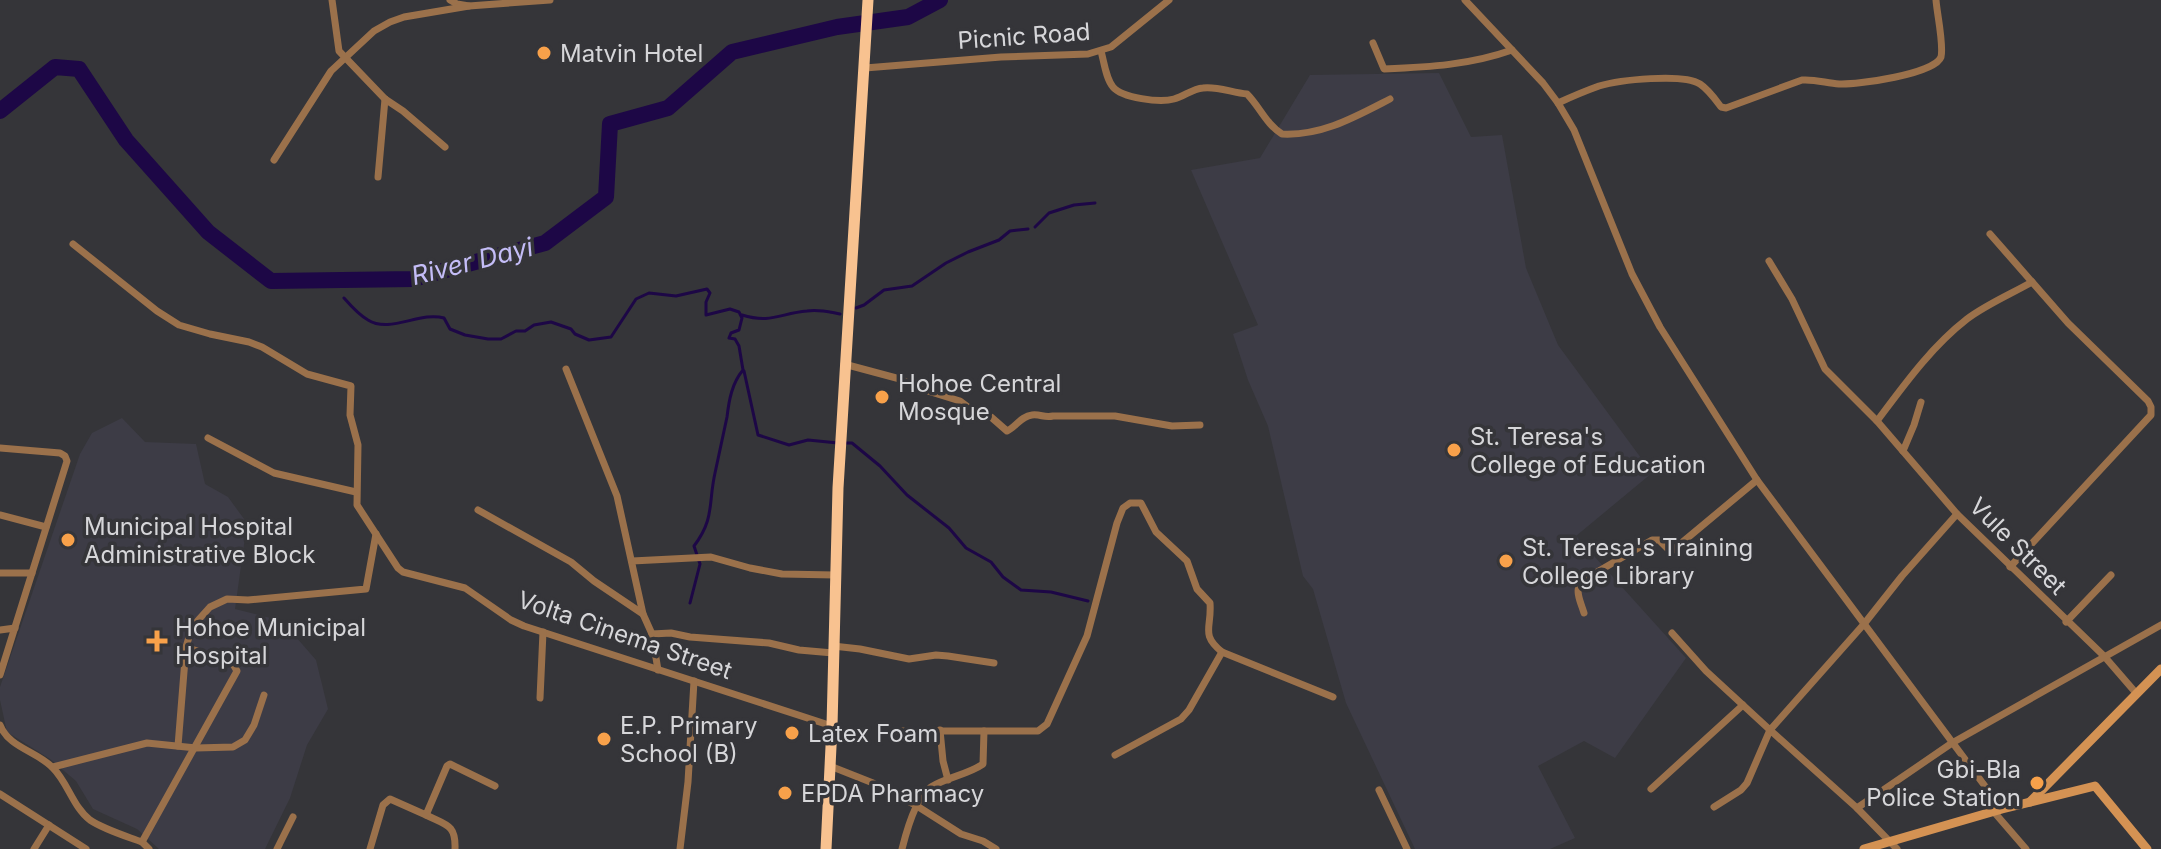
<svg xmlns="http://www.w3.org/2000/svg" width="2161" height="849" font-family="Inter,sans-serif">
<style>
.built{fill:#3d3c46}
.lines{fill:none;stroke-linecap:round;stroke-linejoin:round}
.stream{stroke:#1d0746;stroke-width:3}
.river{stroke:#1d0746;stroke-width:16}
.minor{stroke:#9b714b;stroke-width:7}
.secondary{stroke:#d49253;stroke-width:9}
.trunk{stroke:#f8c290;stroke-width:11}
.poi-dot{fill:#f8a14a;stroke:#353539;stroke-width:3}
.labels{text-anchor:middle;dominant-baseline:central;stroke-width:7;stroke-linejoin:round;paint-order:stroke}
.street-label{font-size:24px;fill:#d6d6d9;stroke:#353539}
.poi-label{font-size:24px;fill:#d6d6d9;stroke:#353539;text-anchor:start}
.water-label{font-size:26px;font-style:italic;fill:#c4bdf7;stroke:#353539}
</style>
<rect width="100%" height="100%" fill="#353539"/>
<g class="built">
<polygon points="1439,73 1471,137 1502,135 1526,268 1558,345 1652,473 1576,536 1686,658 1615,758 1584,741 1538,766 1575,838 1550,849 1415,849 1346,703 1313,589 1303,576 1268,426 1248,380 1233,334 1258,325 1191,170 1260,158 1310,75"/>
<polygon points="122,418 145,442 196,444 205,484 228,497 247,523 235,609 282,621 316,660 328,709 307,745 290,798 265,849 159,849 137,829 93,809 76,781 50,759 7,732 0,700 0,687 80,454 92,433"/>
</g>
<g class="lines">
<g class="stream">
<polyline points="1035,227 1049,213 1074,205 1095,203"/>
<path d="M344 298C351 306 359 315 368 320 390 334 420 311 444 318L450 329 465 335 488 339H501L516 331H525L534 325 551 322 571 329 575 334 589 340 611 337 636 299 649 293 676 296 707 289 710 293 706 302V315L730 309 739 312 742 318 739 330 731 333 729 338 735 339 739 346 743 370C732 383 729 400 727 417 723 436 719 455 715 473 708 504 715 518 694 546L700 564 690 603"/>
<polyline points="856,308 864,305 884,290 912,286 946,263 968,252 999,240 1010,231 1028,229"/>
<path d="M742 315C771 324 781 313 807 311 819 309 829 312 840 314"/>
<polyline points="744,371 758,435 789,445 808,440 838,443"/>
<polyline points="846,443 852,443 880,466 907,495 949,528 966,548 991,562 1003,577 1021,590 1051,592 1088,601"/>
</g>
<polyline class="river" points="0,111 55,67 79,69 126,140 208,232 271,281 413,279 545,243 606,197 610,124 668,108 732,52 837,27 908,17 940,0"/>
<g class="minor">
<polyline points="332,0 339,51 385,99 403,111 445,147"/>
<polyline points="450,0 457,4 469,6 550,0"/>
<polyline points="1465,0 1543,83 1558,103 1574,130 1632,274 1660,327 1757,480 2002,809"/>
<path d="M1373 43 1384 69C1429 67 1470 65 1512 50"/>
<path d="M1101 51C1104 62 1106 79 1113 87 1122 98 1160 103 1174 99 1185 96 1192 89 1203 88 1217 86 1233 93 1247 94 1260 107 1266 124 1282 134 1322 136 1355 117 1390 99"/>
<polyline points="865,68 1001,57 1088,54 1111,47 1169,0"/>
<path d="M1558 103C1571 97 1585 91 1599 86 1619 80 1683 73 1700 84 1709 90 1715 99 1721 107L1726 108 1802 80C1815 79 1826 83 1839 84 1857 85 1935 74 1941 57 1944 45 1937 14 1936 0"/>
<polyline points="274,160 331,71 374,31 390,22 404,17 469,6"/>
<polyline points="378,177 385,99"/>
<polyline points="1990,234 2068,323 2148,401 2151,407 2151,415 2010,567"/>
<polyline points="73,244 157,311 179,325 210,334 249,342 262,347 307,374 351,386 350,415 358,445 357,505 398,568 403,572 465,588 511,620 524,626 832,726"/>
<polyline points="1769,261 1792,299 1825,369 1877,421 1957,514 2104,656 2136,693"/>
<path d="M844 364 900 379 918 388 960 401 984 419 991 417 1007 431C1016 427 1021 416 1032 415 1041 414 1044 418 1053 416H1115L1172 426 1200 425"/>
<polyline points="566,369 617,496 643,614"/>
<path d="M1877 421C1904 385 1931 347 1967 319 1987 304 2011 294 2032 282"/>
<polyline points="208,438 274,473 356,492"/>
<polyline points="0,448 60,453 65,456 67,461 0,675"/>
<polyline points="1903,451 1914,425 1921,402"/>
<polyline points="478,510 571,562 594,581 643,614 652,634 658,670"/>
<polyline points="0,515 46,527"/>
<polyline points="632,561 711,557 750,568 782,574 835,575"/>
<polyline points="0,573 32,573"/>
<path d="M1584 613C1581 603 1575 592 1580 582L1652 540H1659L1667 548 1673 550 1757 480"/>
<polyline points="2066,622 2111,575"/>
<polyline points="0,630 15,628"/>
<polyline points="1672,633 1706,671 1770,730 1864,624 1902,576 1957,514"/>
<polyline points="652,634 671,633 690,637 769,643 799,650 833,653"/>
<polyline points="833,646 860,649 909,659 936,655 948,656 994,663"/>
<polyline points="540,698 543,632"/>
<path d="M0 725C9 748 37 751 53 768 68 783 73 807 90 820 105 830 126 836 142 842L149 849"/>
<polyline points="940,730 943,761 948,780"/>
<path d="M884 731H1038L1047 724 1087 636 1117 523 1123 508 1130 503H1141L1156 532 1187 561 1197 589 1210 603C1212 628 1200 634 1222 652L1333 697"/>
<polyline points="178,746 186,647 192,627 210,607 227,599 248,600 366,589 376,534"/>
<polyline points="1115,755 1181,719 1189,710 1222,652"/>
<polyline points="830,766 873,783 917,806 961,834 983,841 996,849"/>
<polyline points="53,767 147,743 196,748 233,747 245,740 254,725 264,695"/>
<polyline points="1651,789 1743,705"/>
<polyline points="1379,790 1407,849"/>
<polyline points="0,794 86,849"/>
<polyline points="1714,807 1741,790 1747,783 1770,730 1857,808 1897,849"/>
<polyline points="1857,808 1952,743 2161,625"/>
<polyline points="1994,812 2026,849"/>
<path d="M426 815C446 825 456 824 455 849"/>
<polyline points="142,842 237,671 233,664 186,647"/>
<polyline points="34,849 49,825"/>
<polyline points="277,849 293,817"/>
<polyline points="370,849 383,805 390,799 426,815 447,766 450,764 495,786"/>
<polyline points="680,849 688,782 694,681"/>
<path d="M902 849C906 833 916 796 931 787 947 777 967 775 983 764L984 731"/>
</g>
<g class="secondary">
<polyline points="2030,802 2161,669"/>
<polyline points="1864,849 2002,809 2095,786 2147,849"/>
</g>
<polyline class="trunk" points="826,849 832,726 838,488 868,0"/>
</g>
<g class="poi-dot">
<circle cx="544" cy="53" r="8"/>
<circle cx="882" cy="397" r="8"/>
<circle cx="1454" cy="450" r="8"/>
<circle cx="68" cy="540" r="8"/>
<circle cx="1506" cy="561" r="8"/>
<path d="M153 629h8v8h8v8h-8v8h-8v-8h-8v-8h8z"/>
<circle cx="792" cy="733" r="8"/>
<circle cx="604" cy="739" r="8"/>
<circle cx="2037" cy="783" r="8"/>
<circle cx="785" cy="793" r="8"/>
</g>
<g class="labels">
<g class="street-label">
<text transform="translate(1024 36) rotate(-4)">Picnic Road</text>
<text transform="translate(2018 546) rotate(45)">Vule Street</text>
<text transform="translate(625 635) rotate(19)">Volta Cinema Street</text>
</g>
<g class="poi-label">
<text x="560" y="53">Matvin Hotel</text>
<text x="898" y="383">Hohoe Central<tspan x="898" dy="28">Mosque</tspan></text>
<text x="1470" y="436">St. Teresa's<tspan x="1470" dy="28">College of Education</tspan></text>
<text x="84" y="526">Municipal Hospital<tspan x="84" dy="28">Administrative Block</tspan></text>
<text x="1522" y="547">St. Teresa's Training<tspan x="1522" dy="28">College Library</tspan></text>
<text x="175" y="627">Hohoe Municipal<tspan x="175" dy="28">Hospital</tspan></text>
<text x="620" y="725">E.P. Primary<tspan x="620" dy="28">School (B)</tspan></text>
<text x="808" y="733">Latex Foam</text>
<text x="2021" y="769" text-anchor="end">Gbi-Bla<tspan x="2021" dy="28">Police Station</tspan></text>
<text x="801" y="793">EPDA Pharmacy</text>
</g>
<g class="water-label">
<text transform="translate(472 261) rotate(-14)">River Dayi</text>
</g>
</g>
</svg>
